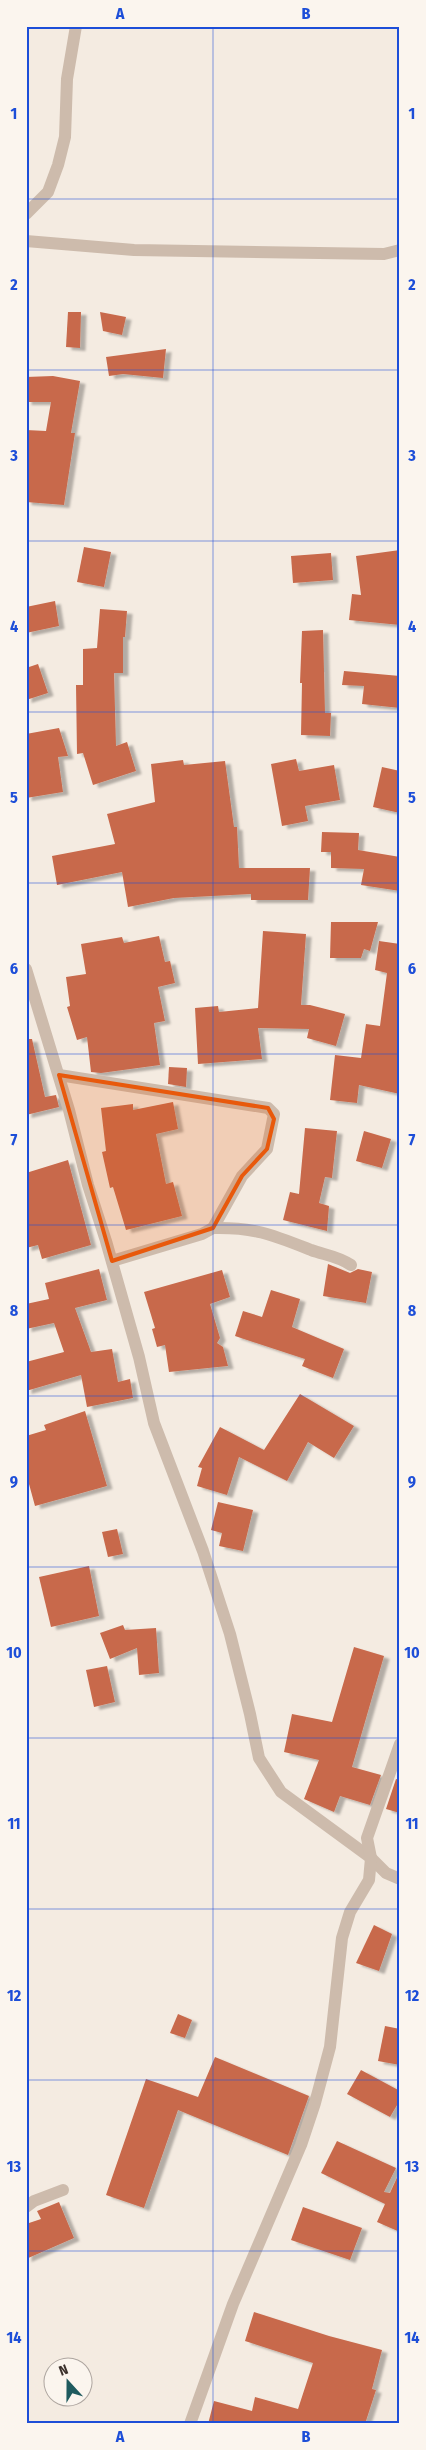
<svg xmlns="http://www.w3.org/2000/svg" width="426" height="2450" font-family="'Fira Sans Condensed',sans-serif">
<style>
.building{fill:#c8694b;filter:url(#shadow)}
.lines{fill:none;stroke-linecap:round;stroke-linejoin:round}
.street{stroke:#cdbbac;stroke-width:12}
.marked{fill:#e8590c;fill-opacity:0.2;stroke:#e8590c;stroke-width:4;stroke-linejoin:round}
.grid{fill:none;stroke:#1d4ed8;stroke-width:1;stroke-opacity:0.55}
.neatline{fill:none;stroke:#1d4ed8;stroke-width:2}
.grid-label{font-size:16px;text-anchor:middle;font-weight:bold;fill:#1d4ed8}
</style>
<defs>
<filter id="shadow"><feDropShadow dx="5.5" dy="3" stdDeviation="1" flood-color="#0004"/></filter>
</defs>
<rect width="100%" height="100%" fill="#f4ebe1"/>
<g class="building">
<polygon points="68,312 81,312 80,348 66,347"/>
<polygon points="100,312 126,317 122,335 103,331"/>
<polygon points="166,349 163,378 123,374 109,376 106,357"/>
<polygon points="53,376 80,381 71,433 75,433 64,505 26,502 26,430 46,431 51,402 26,402 26,377"/>
<polygon points="84,547 111,552 104,587 77,582"/>
<polygon points="400,550 400,625 349,620 352,594 361,595 356,556"/>
<polygon points="331,553 333,580 293,583 291,556"/>
<polygon points="55,601 59,626 26,633 26,607"/>
<polygon points="100,609 127,611 125,637 123,637 123,673 114,673 116,746 127,742 136,771 93,785 83,753 77,754 76,685 83,685 83,649 97,648"/>
<polygon points="323,630 325,713 331,713 330,736 301,735 302,683 300,683 302,631"/>
<polygon points="38,664 48,693 26,700 26,668"/>
<polygon points="344,671 400,676 400,708 362,704 364,686 342,685"/>
<polygon points="59,728 68,756 58,757 63,792 26,798 26,734"/>
<polygon points="296,759 299,771 334,765 340,800 305,806 308,821 282,826 271,764"/>
<polygon points="183,760 184,765 225,761 234,827 237,827 239,868 310,868 308,900 251,900 251,894 174,898 128,907 122,872 57,885 52,856 115,844 107,814 155,802 151,764"/>
<polygon points="382,767 400,771 400,813 373,807"/>
<polygon points="322,832 359,833 358,850 400,857 400,891 361,885 364,869 331,868 331,852 321,852"/>
<polygon points="331,922 378,922 370,951 364,949 361,958 330,958"/>
<polygon points="263,931 306,934 301,1005 310,1005 345,1014 336,1046 307,1038 309,1029 258,1028 262,1059 198,1064 195,1008 218,1006 219,1012 258,1008"/>
<polygon points="159,936 165,962 170,961 175,983 158,987 165,1021 154,1023 160,1065 101,1073 91,1072 87,1037 77,1040 67,1007 70,1006 66,977 86,974 81,944 122,937 124,943"/>
<polygon points="379,941 400,944 400,1094 359,1085 357,1103 330,1100 335,1055 361,1058 366,1024 380,1026 387,973 375,970"/>
<polygon points="26,1039 32,1039 45,1097 56,1095 59,1107 26,1115"/>
<polygon points="169,1067 187,1068 186,1087 168,1084"/>
<polygon points="173,1102 178,1129 156,1134 166,1184 173,1182 182,1216 126,1230 113,1187 110,1188 102,1152 106,1151 101,1108 133,1104 133,1110"/>
<polygon points="305,1128 337,1131 332,1178 325,1177 319,1203 329,1206 327,1231 283,1220 290,1192 299,1194"/>
<polygon points="364,1131 391,1139 382,1168 356,1161"/>
<polygon points="68,1160 91,1245 42,1259 38,1245 26,1248 26,1173"/>
<polygon points="328,1264 350,1273 358,1269 372,1272 366,1303 323,1296"/>
<polygon points="99,1269 107,1300 75,1308 91,1352 112,1349 118,1382 130,1379 133,1398 87,1407 81,1375 26,1391 26,1362 64,1352 54,1323 26,1329 26,1304 49,1299 45,1283"/>
<polygon points="222,1270 230,1297 210,1304 220,1338 217,1343 223,1347 228,1366 169,1372 165,1345 157,1347 152,1329 155,1328 144,1292"/>
<polygon points="271,1290 300,1299 292,1327 344,1349 333,1378 302,1366 305,1359 235,1336 243,1311 262,1317"/>
<polygon points="300,1394 354,1426 334,1458 308,1442 287,1481 239,1457 227,1495 197,1486 202,1468 198,1467 220,1427 264,1450"/>
<polygon points="85,1411 107,1486 35,1506 26,1473 26,1436 46,1430 44,1425"/>
<polygon points="218,1502 253,1510 243,1551 219,1546 222,1533 211,1530"/>
<polygon points="117,1529 123,1554 108,1557 102,1532"/>
<polygon points="89,1566 99,1616 51,1627 39,1577"/>
<polygon points="123,1625 125,1630 156,1628 159,1673 139,1675 137,1648 110,1659 100,1633"/>
<polygon points="354,1647 384,1656 352,1767 381,1775 370,1805 340,1796 334,1812 304,1799 319,1760 284,1752 292,1714 332,1722"/>
<polygon points="107,1666 115,1702 94,1707 86,1670"/>
<polygon points="396,1779 400,1780 400,1813 386,1809"/>
<polygon points="374,1925 392,1934 379,1971 356,1963"/>
<polygon points="178,2014 192,2020 185,2038 170,2033"/>
<polygon points="385,2026 400,2029 400,2065 378,2061"/>
<polygon points="215,2057 309,2096 288,2155 178,2110 144,2208 106,2195 146,2079 198,2097"/>
<polygon points="361,2070 400,2091 400,2100 390,2117 347,2094"/>
<polygon points="337,2141 396,2168 384,2192 390,2193 400,2171 400,2232 377,2222 385,2204 321,2173"/>
<polygon points="59,2202 74,2238 26,2259 26,2224 41,2219 37,2211"/>
<polygon points="303,2207 362,2228 350,2260 291,2240"/>
<polygon points="254,2312 329,2336 382,2350 372,2389 376,2390 365,2424 208,2424 214,2401 252,2411 255,2397 298,2409 313,2363 245,2341"/>
</g>
<g class="lines">
<g class="street">
<polyline points="26,214 48,192 58,165 65,137 67,79 76,26"/>
<polyline points="26,241 134,250 384,254 400,250"/>
<polyline points="26,969 69,1110 88,1185 106,1241 139,1357 154,1423 203,1551 230,1634 250,1714 259,1758 281,1792 371,1858 386,1873 400,1879"/>
<polyline points="59,1075 268,1108 274,1114 267,1149 242,1176 213,1228 202,1234 112,1261"/>
<path d="M213 1228C255 1227 273 1235 311 1250 325 1255 338 1256 351 1265"/>
<polyline points="26,2207 34,2201 63,2190"/>
<polyline points="190,2424 233,2304 301,2145 315,2103 330,2047 342,1938 350,1912 369,1880 371,1858 367,1838 400,1744"/>
</g>
</g>
<path class="marked" d="M59 1075 268 1108 274 1119 267 1149 242 1176 213 1228 112 1261Z"/>
<path class="grid" d="M213 26V2424M26 199H400M26 370H400M26 541H400M26 712H400M26 883H400M26 1054H400M26 1225H400M26 1396H400M26 1567H400M26 1738H400M26 1909H400M26 2080H400M26 2251H400"/>
<rect width="426" height="2450" fill="none" stroke="#fbf5ee" stroke-width="55"/>
<g transform="translate(68 2382) rotate(339)"><circle r="24" fill="#fbf5ee" stroke="#aea6a0"/>
<path d="M0-4L9 19L0 12L-9 19Z" fill="#1f5a5e"/>
<text y="-8" font-size="14" font-weight="bold" text-anchor="middle" fill="#3b302b">N</text>
</g>
<rect x="28" y="28" width="370" height="2394" class="neatline"/>
<g class="grid-label">
<text x="120" y="19">A</text>
<text x="306" y="19">B</text>
<text x="14" y="119">1</text>
<text x="412" y="119">1</text>
<text x="14" y="290">2</text>
<text x="412" y="290">2</text>
<text x="14" y="461">3</text>
<text x="412" y="461">3</text>
<text x="14" y="632">4</text>
<text x="412" y="632">4</text>
<text x="14" y="803">5</text>
<text x="412" y="803">5</text>
<text x="14" y="974">6</text>
<text x="412" y="974">6</text>
<text x="14" y="1145">7</text>
<text x="412" y="1145">7</text>
<text x="14" y="1316">8</text>
<text x="412" y="1316">8</text>
<text x="14" y="1487">9</text>
<text x="412" y="1487">9</text>
<text x="14" y="1658">10</text>
<text x="412" y="1658">10</text>
<text x="14" y="1829">11</text>
<text x="412" y="1829">11</text>
<text x="14" y="2001">12</text>
<text x="412" y="2001">12</text>
<text x="14" y="2172">13</text>
<text x="412" y="2172">13</text>
<text x="14" y="2343">14</text>
<text x="412" y="2343">14</text>
<text x="120" y="2442">A</text>
<text x="306" y="2442">B</text>
</g>
</svg>
